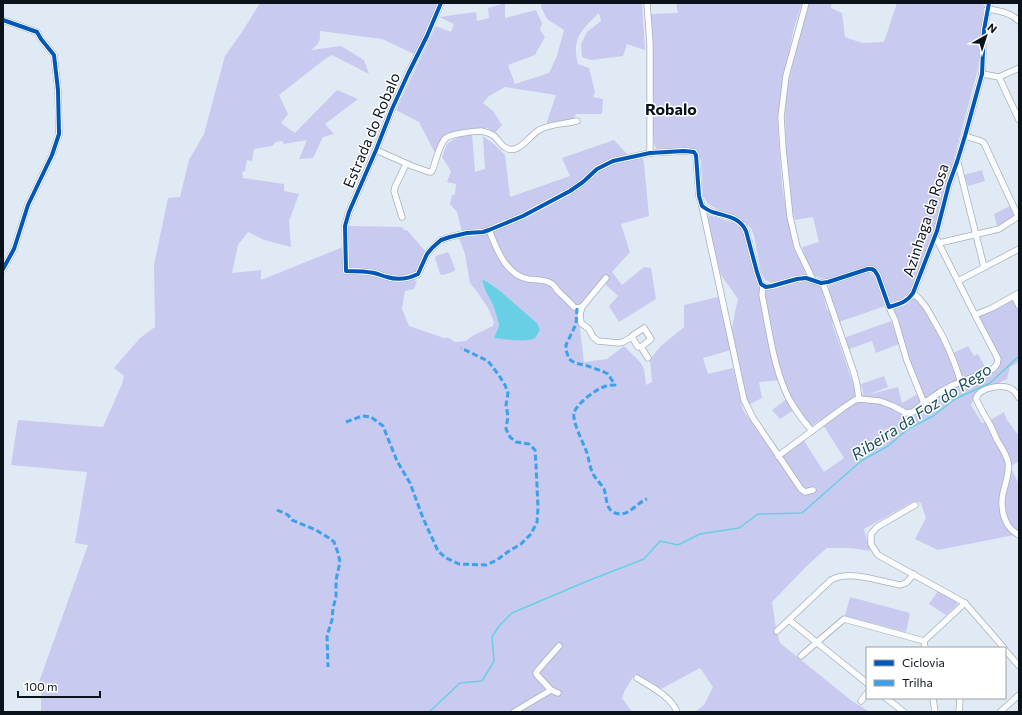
<svg xmlns="http://www.w3.org/2000/svg" width="1022" height="715" font-family="Commissioner,sans-serif">
<style>
.green{fill:#c9caef;fill-rule:evenodd}
.water{fill:#68cfe4}
.lines{fill:none;stroke-linecap:round;stroke-linejoin:round}
.stream{stroke:#68cfe4;stroke-width:1.5}
.street-casing{stroke:#a7b0b9;stroke-width:7}
.street{stroke:#fafcfe;stroke-width:5.5}
.quiet{stroke:#3ca1ea;stroke-width:3;stroke-dasharray:6 3;stroke-linecap:butt}
.cycleway-casing{stroke:#fff;stroke-width:6}
.cycleway{stroke:#0057b8;stroke-width:4}
.labels{text-anchor:middle;dominant-baseline:central;stroke-width:3;stroke-linejoin:round;paint-order:stroke}
.street-label{font-size:15px;fill:#0a121a;stroke:#fff}
.neighbourhood-label{font-size:16px;font-weight:bold;fill:#0a121a;stroke:#fff}
.water-label{font-size:16px;font-style:italic;fill:#154f59;stroke:#fff}
</style>
<rect width="100%" height="100%" fill="#e0eaf5"/>
<g class="green">
<path d="M260 3H442L418 56 382 39 320 31C320 42 320 43 311 50L341 46 364 60 369 74 332 55 325 59 279 95 288 114 281 123 295 133 337 90 358 99 325 124 334 134 323 137 313 158 299 159 307 140 284 144 282 141 276 142 272 146 254 149 252 161 247 160 245 171 242 172 243 178 284 184V191L299 194 289 221 291 247 264 240 248 232 238 245 232 273 261 270V280L343 247 348 226 402 227 404 230H407L425 251 415 281H417L414 289 405 291 402 309 409 326 444 338C449 337 451 339 455 342L466 341 472 336 493 326 494 322 488 308 478 293 470 283 465 254 459 238 484 235 509 225 552 204 578 190 600 171 614 163 642 157 644 163 649 216 621 224 630 252 612 272 622 285 644 267 651 268 656 299 619 322 609 306 618 296 605 284 578 313 584 362 607 359 624 346 641 363 644 369 646 385 652 382 650 359 661 346 684 327V305L718 297 731 350 703 358 708 374 733 368 743 410 777 459 803 439 824 472 844 458 820 420 810 427 797 408 780 419 772 410 789 397 783 380 759 382 762 398 748 405 743 391 732 329 735 312 738 299 721 275 713 248 708 215 738 224 747 236 762 284 771 287 797 281 815 283 821 286 827 310 835 309 829 296V286L867 271 874 276 885 306 839 322 832 323 855 389 864 395 861 384 884 376 888 387 867 395 898 387 902 403 921 392 908 359 902 333 892 309 909 303 916 290 951 354 968 346 974 356 978 354 989 374 997 371 1001 361 977 317 1019 295V362L1010 367 1007 379 975 395 971 405 982 423 987 422 1004 412 1007 420 1019 436V461L1010 467 1019 484V534L938 550 915 539 926 518 921 503 914 501 864 529 870 551 851 548H827C807 564 790 584 772 602L776 629 780 643 852 701 870 712H695L704 705 713 687 700 668 661 689 635 674 625 690 622 698 632 712H41V692L39 682 88 545 75 543 87 472 11 465 18 420 103 427 122 384 124 376 114 368 140 338 155 327 154 265 168 198 180 197 189 160 204 134 225 56 242 32ZM484 280 498 289 537 323 540 330C539 333 537 336 534 338 526 342 503 339 494 338L499 324 497 317 493 305 486 292 482 282Z"/>
<path d="M505 3V18L536 10 542 23 540 30 545 37 535 55 508 65 515 84 549 73 557 56 564 30 547 19 541 7 542 3H642L645 50 627 44 623 56 591 60 582 57 581 44 587 32 601 21 599 13C582 29 571 39 578 64L589 68 595 92 593 97 603 99 602 114H576L573 120 546 125 556 95 505 87 489 96 483 103 493 111 502 125 495 133 487 128 447 133 443 138 436 155 419 122 396 110 436 26 451 32 454 24 439 17 476 12 477 21 489 18 488 8Z"/>
<polygon points="676,3 802,3 794,28 781,90 778,130 782,185 791,235 806,275 773,283 765,280 761,272 754,236 751,228 739,219 724,213 708,204 703,196 701,160 696,152 657,150 654,144 653,130 650,14 678,13"/>
<polygon points="808,3 832,3 831,8 842,13 845,37 862,43 884,42 897,3 984,3 978,69 948,181 938,222 917,276 907,297 895,303 890,302 873,267 826,280 815,276 807,263 802,247 819,242 813,217 795,220 790,201 786,153 785,98 801,28"/>
<polygon points="472,133 475,172 485,169 483,136 495,145 505,155 510,197 570,176 562,158 614,140 627,154 595,166 575,186 524,214 483,229 462,232 457,212 450,204 452,195 455,195 456,184 447,182 451,171 442,157 447,144 454,139"/>
<polygon points="982,170 985,181 968,186 964,175"/>
<polygon points="1010,206 1013,213 1013,216 997,226 994,214"/>
<polygon points="448,252 449,253 455,269 455,271 443,275 440,274 439,271 439,270 435,258 436,256"/>
<polygon points="891,321 899,344 876,353 872,341 849,349 844,338"/>
<polygon points="938,591 956,601 957,605 946,615 929,604"/>
<polygon points="850,597 910,613 906,632 845,616"/>
</g>
<path class="water" d="M484 280 498 289 537 323 540 330C538 333 537 336 535 338 527 343 503 339 494 338L499 325 497 317 493 305 486 292 482 281Z"/>
<g class="lines">
<polyline class="stream" points="429,712 460,683 482,681 494,661 492,637 499,626 512,613 585,582 644,559 660,541 678,545 700,534 739,528 758,514 802,513 861,461 888,446 908,429 933,416 955,399 990,383 1019,356"/>
<defs>
<g id="street">
<path d="M441 3 427 36 408 74 392 109 376 150 349 212 345 226 346 271C355 271 365 271 374 273 379 274 382 276 387 277 397 280 408 279 418 274L427 254 432 248 441 240 450 237 467 233 483 232 489 230 523 216 570 191 583 182 597 169 613 161 650 153 684 151 694 152 696 155 699 196 702 206C706 209 711 212 716 213 729 217 740 218 746 231L757 272 761 284 766 287 772 286 797 279 806 278 821 283 828 282 868 269H872L875 271 878 276 889 307C900 304 907 302 913 293L937 231 949 184 957 162 965 136 982 74 984 30 989 3"/>
<polyline points="647,3 650,44 650,153"/>
<polyline points="806,3 786,76 781,117 783,149 790,217 797,247 813,280"/>
<path d="M987 9C999 11 1010 12 1019 21"/>
<polyline points="3,20 37,32 41,39 54,55 58,90 59,134 52,155 28,205 14,249 3,269"/>
<polyline points="982,74 999,77 1019,68"/>
<polyline points="999,77 1019,120"/>
<polyline points="965,136 981,141 984,143 1018,216"/>
<path d="M376 150 412 166 429 172H431L433 169C435 162 441 142 446 138 450 134 476 131 481 131 486 132 489 133 493 135 500 141 504 152 515 149 523 147 531 135 539 130 550 124 565 124 577 121"/>
<polyline points="958,163 984,267"/>
<polyline points="702,206 744,400 753,418 801,489 805,492 813,490"/>
<polyline points="402,217 394,191 395,187 406,164"/>
<path d="M489 230C496 248 506 275 528 279 536 280 546 279 552 284 555 286 556 289 558 291 563 296 569 301 574 307L577 308 582 307 606 278"/>
<polyline points="939,243 999,229 1019,216"/>
<polyline points="958,281 1019,249"/>
<polyline points="823,283 854,373 857,385 859,399"/>
<path d="M763 286 762 295C769 328 774 375 792 404 798 414 805 423 812 431"/>
<path d="M913 293C923 301 928 310 934 321 946 340 954 360 961 382"/>
<polyline points="1014,296 1019,306"/>
<polyline points="582,307 580,314 581,323 589,329 593,337 598,341 619,343 623,342 632,337"/>
<polyline points="975,315 992,308 1019,293"/>
<polyline points="638,347 632,337 632,336 644,328 651,339 641,347 648,358"/>
<path d="M1019 398C1017 395 1016 392 1013 390 1004 383 979 387 976 399 980 407 984 415 989 423 992 428 994 434 997 440 1001 447 1006 453 1008 462 1011 476 1001 490 1002 504 1002 507 1003 511 1003 513 1006 524 1010 530 1019 535"/>
<polyline points="924,403 940,392 953,385 993,369 997,364 998,359 975,315 935,236"/>
<polyline points="778,456 843,408 855,400 859,399 880,401 893,406 906,413 913,412 924,403 907,361 895,320 889,307"/>
<polyline points="915,505 877,527 871,534 871,544 878,555 965,603 1004,648"/>
<polyline points="789,620 867,683"/>
<path d="M777 631 831 580C849 569 881 582 900 585L906 583 914 574"/>
<polyline points="924,641 965,603"/>
<polyline points="924,641 925,648"/>
<polyline points="1005,650 1019,666"/>
<polyline points="801,656 844,619 924,641"/>
<path d="M637 678C651 687 671 696 677 712"/>
<polyline points="551,690 558,693"/>
<polyline points="886,698 904,712"/>
<polyline points="933,698 935,712"/>
<polyline points="861,701 867,693"/>
<polyline points="514,712 551,690 537,675 536,673 538,670 559,646"/>
<polyline points="959,712 960,698"/>
<polyline points="1000,712 1019,695"/>
</g>
</defs>
<use href="#street" class="street-casing"/>
<use href="#street" class="street"/>
<g class="quiet">
<path d="M577 308 576 324 566 345V350L569 359 575 363 588 366 604 372 608 374 615 385C612 385 608 385 606 386 596 389 577 403 574 413 572 422 584 444 587 453 589 460 590 468 593 474 596 479 601 484 604 489 607 497 605 509 615 513 628 518 636 503 647 499"/>
<polyline points="346,422 362,416 371,417 383,426 397,461 410,483 423,518 438,551 446,558 459,564 486,565 497,560 509,551 521,544 531,534 537,522 538,508 536,464 535,450 529,444 516,442 510,437 506,429 508,416 506,405 508,393 505,385 498,374 488,361 461,348"/>
<polyline points="277,510 288,515 292,520 316,530 329,538 334,542 338,553 340,562 336,580 336,597 333,608 332,620 327,636 328,667"/>
</g>
<defs>
<g id="cycleway">
<path d="M441 3 427 36 408 74 392 109 376 150 349 212 345 226 346 271C355 271 365 271 374 273 379 274 382 276 387 277 397 280 408 279 418 274L427 254 432 248 441 240 450 237 467 233 483 232 489 230 523 216 570 191 583 182 597 169 613 161 650 153 684 151 694 152 696 155 699 196 702 206C706 209 711 212 716 213 729 217 740 218 746 231L757 272 761 284 766 287 772 286 797 279 806 278 821 283 828 282 868 269H872L875 271 878 276 889 307C900 304 907 302 913 293L937 231 949 184 957 162 965 136 982 74 984 30 989 3"/>
<polyline points="3,20 37,32 41,39 54,55 58,90 59,134 52,155 28,205 14,249 3,269"/>
</g>
</defs>
<use href="#cycleway" class="cycleway-casing"/>
<use href="#cycleway" class="cycleway"/>
</g>
<g class="labels">
<g class="street-label">
<text transform="translate(371 130) rotate(-67)">Estrada do Robalo</text>
<text transform="translate(925 220) rotate(-72)">Azinhaga da Rosa</text>
</g>
<g class="neighbourhood-label">
<text x="671" y="108">Robalo</text>
</g>
<g class="water-label">
<text transform="translate(921 411) rotate(-33)">Ribeira da Foz do Rego</text>
</g>
</g>
<rect width="1022" height="715" fill="none" stroke="#0a121a" stroke-width="8"/>
<rect x="866" y="647" width="140" height="52" fill="#ffffff" stroke="#9da0a3"/>
<rect x="874" y="660" width="20" height="6" fill="#0057b8" stroke="#9da0a3"/>
<text x="902" y="667" font-size="12" fill="#0a121a">Ciclovia</text>
<rect x="874" y="680" width="20" height="6" fill="#3ca1ea" stroke="#9da0a3"/>
<text x="902" y="687" font-size="12" fill="#0a121a">Trilha</text>
<g transform="translate(986 36) rotate(39)" stroke="#ffffff" stroke-width="3" paint-order="stroke">
<path d="M0-3L7 15L0 10L-7 15Z" fill="#0a121a"/>
<text y="-6" font-size="11" font-weight="bold" text-anchor="middle" fill="#0a121a">N</text>
</g>
<path d="M18 691v6h82v-6" fill="none" stroke="#0a121a" stroke-width="2"/>
<text x="24" y="691" font-size="12" fill="#0a121a" stroke="#ffffff" stroke-width="3" paint-order="stroke">100 m</text>
</svg>
